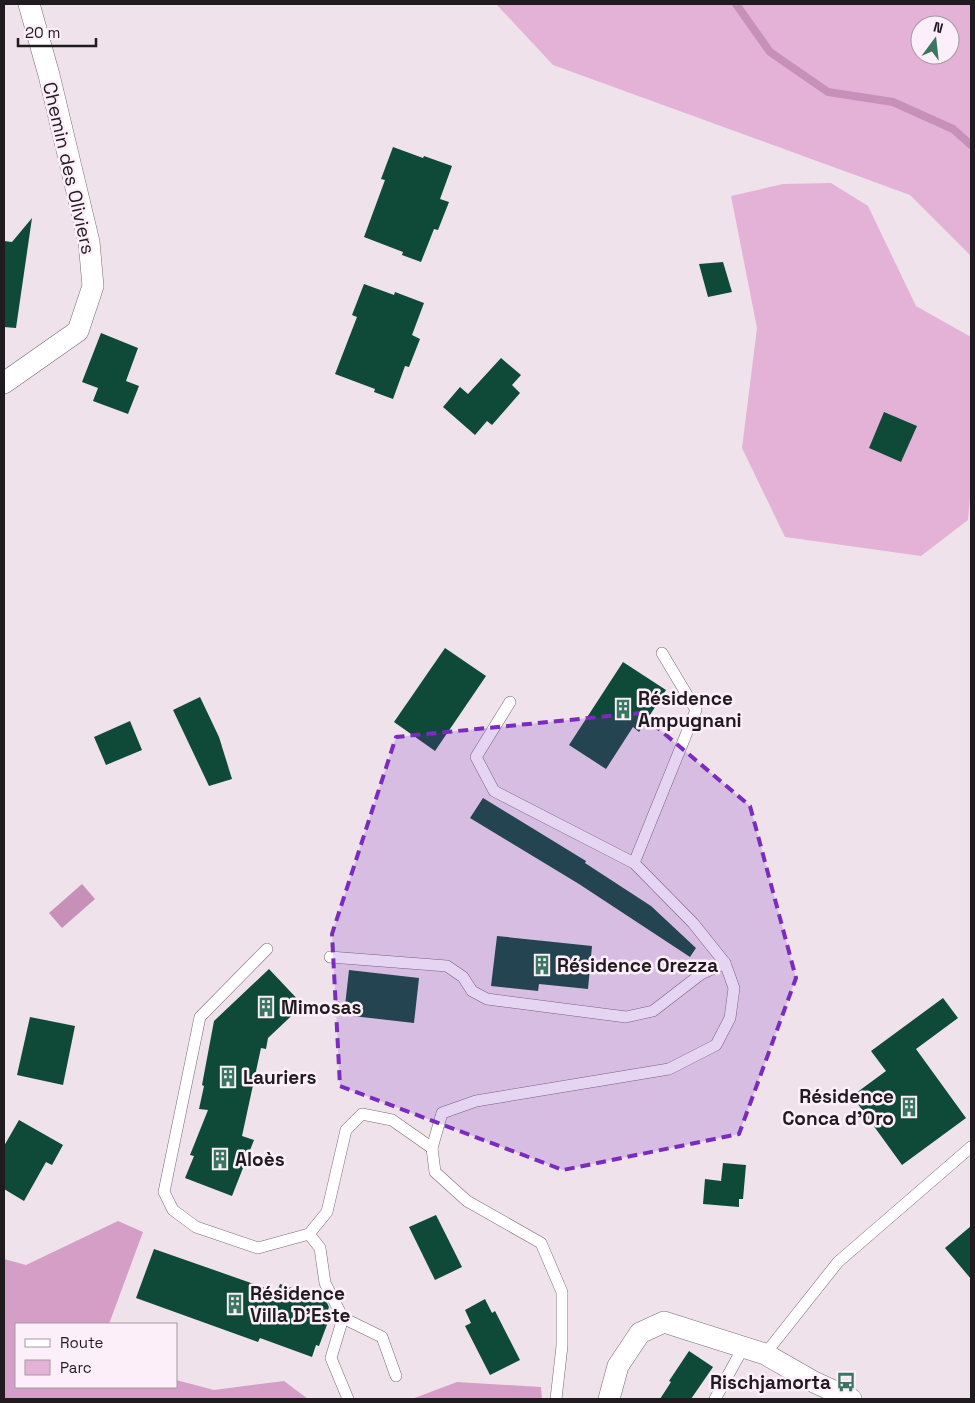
<svg xmlns="http://www.w3.org/2000/svg" width="975" height="1403" font-family="'Space Grotesk',sans-serif">
<style>
.green{fill:#e4b2d7;fill-rule:evenodd}
.forest{fill:#d59ec7}
.water{fill:#c690b9}
.lines{fill:none;stroke-linecap:round;stroke-linejoin:round}
.stream{stroke:#c690b9;stroke-width:8}
.building{fill:#0e4a37}
.service-casing{stroke:#786c74;stroke-width:12}
.minor-casing{stroke:#786c74;stroke-width:22}
.service{stroke:#fff;stroke-width:11}
.minor{stroke:#fff;stroke-width:21}
.marked{fill:#7b2cbf;fill-opacity:0.2;stroke:#7b2cbf;stroke-width:4;stroke-dasharray:10 6;stroke-linejoin:round}
.labels{text-anchor:middle;dominant-baseline:central;stroke-width:5;stroke-linejoin:round;paint-order:stroke}
.street-label{font-size:19px;fill:#1f1b1e;stroke:#fdeff9}
.poi-label{font-size:19px;font-weight:bold;fill:#1f1b1e;stroke:#fdeff9;text-anchor:start}
</style>
<rect width="100%" height="100%" fill="#efe2eb"/>
<g class="green">
<path d="M496 4H971V256L910 195 553 65ZM920 25H950V55H920Z"/>
<polygon points="831,183 868,206 916,306 971,337 971,488 968,520 921,556 785,537 742,448 757,328 731,196 783,184"/>
</g>
<g class="forest">
<polygon points="118,1221 143,1232 109,1324 16,1324 16,1387 176,1387 176,1380 214,1390 284,1381 308,1399 4,1399 4,1259 26,1265"/>
<polygon points="457,1382 541,1387 542,1399 412,1399"/>
</g>
<polygon class="water" points="82,884 95,899 62,928 49,913"/>
<g class="lines">
<polyline class="stream" points="736,4 770,52 828,92 893,102 953,129 971,145"/>
</g>
<g class="building">
<polygon points="393,147 423,158 424,156 452,166 440,199 449,202 438,230 434,229 421,262 402,255 403,252 364,237 385,180 381,179"/>
<polygon points="32,218 16,328 4,327 4,241 12,242"/>
<polygon points="723,262 732,292 708,297 699,264"/>
<polygon points="364,284 394,295 395,292 424,303 412,335 420,339 409,367 405,366 393,399 374,392 375,389 335,374 357,317 352,315"/>
<polygon points="101,333 138,348 126,381 139,386 128,414 93,401 98,388 82,382"/>
<polygon points="501,358 521,375 512,385 520,393 492,425 487,421 475,435 443,407 460,387 468,394"/>
<polygon points="884,412 917,426 901,462 869,448"/>
<polygon points="445,648 486,676 435,751 394,722"/>
<polygon points="623,662 666,690 639,732 633,727 606,769 569,745"/>
<polygon points="200,697 219,737 232,779 209,786 173,710"/>
<polygon points="130,721 142,750 106,765 94,737"/>
<polygon points="483,798 586,861 585,863 651,906 696,948 690,957 579,884 470,818"/>
<polygon points="497,936 592,946 588,989 539,984 538,991 491,986"/>
<polygon points="269,969 303,1005 268,1038 266,1049 261,1048 242,1136 254,1140 232,1196 185,1178 194,1156 190,1155 208,1110 199,1109 204,1086 202,1085 214,1021"/>
<polygon points="349,970 419,978 414,1023 344,1015"/>
<polygon points="943,998 958,1018 916,1049 966,1118 902,1165 852,1096 886,1071 871,1051"/>
<polygon points="30,1017 75,1026 63,1085 17,1075"/>
<polygon points="19,1120 63,1145 52,1165 46,1162 24,1201 4,1189 4,1146"/>
<polygon points="723,1163 746,1165 743,1199 739,1199 739,1207 703,1204 705,1179 721,1181"/>
<polygon points="436,1215 462,1267 435,1280 409,1227"/>
<polygon points="971,1226 971,1279 945,1248"/>
<polygon points="154,1249 277,1292 280,1284 325,1299 329,1307 327,1313 331,1314 319,1346 316,1345 312,1357 260,1338 258,1342 136,1298"/>
<polygon points="485,1299 492,1313 495,1311 520,1360 490,1375 465,1326 471,1323 465,1310"/>
<polygon points="689,1351 713,1367 691,1399 660,1399 671,1382 669,1381"/>
</g>
<g class="lines">
<defs>
<g id="service">
<polyline points="510,702 476,757 494,791 634,863 693,923 725,963 734,988 730,1018 716,1045 669,1069 476,1101 442,1113 432,1148 435,1172 467,1201 541,1243 562,1292 562,1346 556,1399"/>
<polyline points="634,863 696,710 662,653"/>
<polyline points="267,949 200,1017 164,1192 173,1210 196,1227 258,1248 309,1234"/>
<polyline points="330,957 447,966 463,977 472,991 487,999 626,1017 653,1011 701,974 725,963"/>
<polyline points="309,1234 327,1212 346,1130 362,1114 392,1120 432,1148"/>
<polyline points="309,1234 320,1248 325,1283 343,1318 331,1358 348,1399"/>
<polyline points="343,1318 382,1337 396,1376"/>
<polyline points="765,1354 838,1262 971,1147"/>
<polyline points="715,1399 744,1346"/>
</g>
<g id="minor">
<polyline points="4,383 78,331 93,286 89,242 49,75 29,4"/>
<polyline points="609,1399 618,1366 640,1333 664,1322 765,1354 814,1382 851,1399"/>
</g>
</defs>
<use href="#service" class="service-casing"/>
<use href="#minor" class="minor-casing"/>
<use href="#service" class="service"/>
<use href="#minor" class="minor"/>
</g>
<path class="marked" d="M640 713 750 806 796 978 739 1134 563 1170 340 1086 332 934 396 737Z"/>
<defs>
<symbol id="building-bare" viewBox="-9 -9 18 18"><path d="M-4-6H4V6H1V3H-1V6H-4ZM-2.5-4.3h1.7v1.8h-1.7ZM.8-4.3h1.7v1.8H.8ZM-2.5-1h1.7V.8h-1.7ZM.8-1h1.7V.8H.8Z" fill="#3b7660" stroke="#fdeff9" stroke-width="2.5" paint-order="stroke"/></symbol>
<symbol id="bus-bare" viewBox="-9 -9 18 18"><path d="M-5-6H5V4H4V6H2V4H-2V6H-4V4H-5ZM-3.5-4V0h7V-4ZM-3.5 1.2v1.5H-2V1.2ZM2 1.2v1.5H3.5V1.2Z" fill="#3b7660" stroke="#fdeff9" stroke-width="2.5" paint-order="stroke"/></symbol>
</defs>
<g fill-rule="evenodd">
<use href="#building-bare" x="609" y="695" width="28" height="28"/>
<use href="#building-bare" x="528" y="951" width="28" height="28"/>
<use href="#building-bare" x="252" y="993" width="28" height="28"/>
<use href="#building-bare" x="214" y="1063" width="28" height="28"/>
<use href="#building-bare" x="895" y="1093" width="28" height="28"/>
<use href="#building-bare" x="206" y="1145" width="28" height="28"/>
<use href="#building-bare" x="221" y="1290" width="28" height="28"/>
<use href="#bus-bare" x="832" y="1368" width="28" height="28"/>
</g>
<g class="labels">
<g class="street-label">
<text transform="translate(69 168) rotate(77)">Chemin des Oliviers</text>
</g>
<g class="poi-label">
<text x="638" y="698">Résidence<tspan x="638" dy="22">Ampugnani</tspan></text>
<text x="557" y="965">Résidence Orezza</text>
<text x="281" y="1007">Mimosas</text>
<text x="243" y="1077">Lauriers</text>
<text x="894" y="1096" text-anchor="end">Résidence<tspan x="894" dy="22">Conca d'Oro</tspan></text>
<text x="235" y="1159">Aloès</text>
<text x="250" y="1293">Résidence<tspan x="250" dy="22">Villa D'Este</tspan></text>
<text x="831" y="1382" text-anchor="end">Rischjamorta</text>
</g>
</g>
<rect width="975" height="1403" fill="none" stroke="#1f1b1e" stroke-width="10"/>
<rect x="15" y="1323" width="162" height="65" fill="#fdeff9" stroke="#a49aa1"/>
<rect x="25" y="1339" width="25" height="8" fill="#ffffff" stroke="#a49aa1"/>
<text x="60" y="1348" font-size="15" fill="#1f1b1e">Route</text>
<rect x="25" y="1360" width="25" height="15" fill="#e4b2d7" stroke="#a49aa1"/>
<text x="60" y="1373" font-size="15" fill="#1f1b1e">Parc</text>
<g transform="translate(935 40) rotate(15)"><circle r="24" fill="#fdeff9" stroke="#a49aa1"/>
<path d="M0-4L9 19L0 12L-9 19Z" fill="#3b7660"/>
<text y="-8" font-size="14" font-weight="bold" text-anchor="middle" fill="#1f1b1e">N</text>
</g>
<path d="M18 38v8h78v-8" fill="none" stroke="#1f1b1e" stroke-width="2.5"/>
<text x="25" y="38" font-size="15" fill="#1f1b1e" stroke="#fdeff9" stroke-width="4" paint-order="stroke">20 m</text>
</svg>
